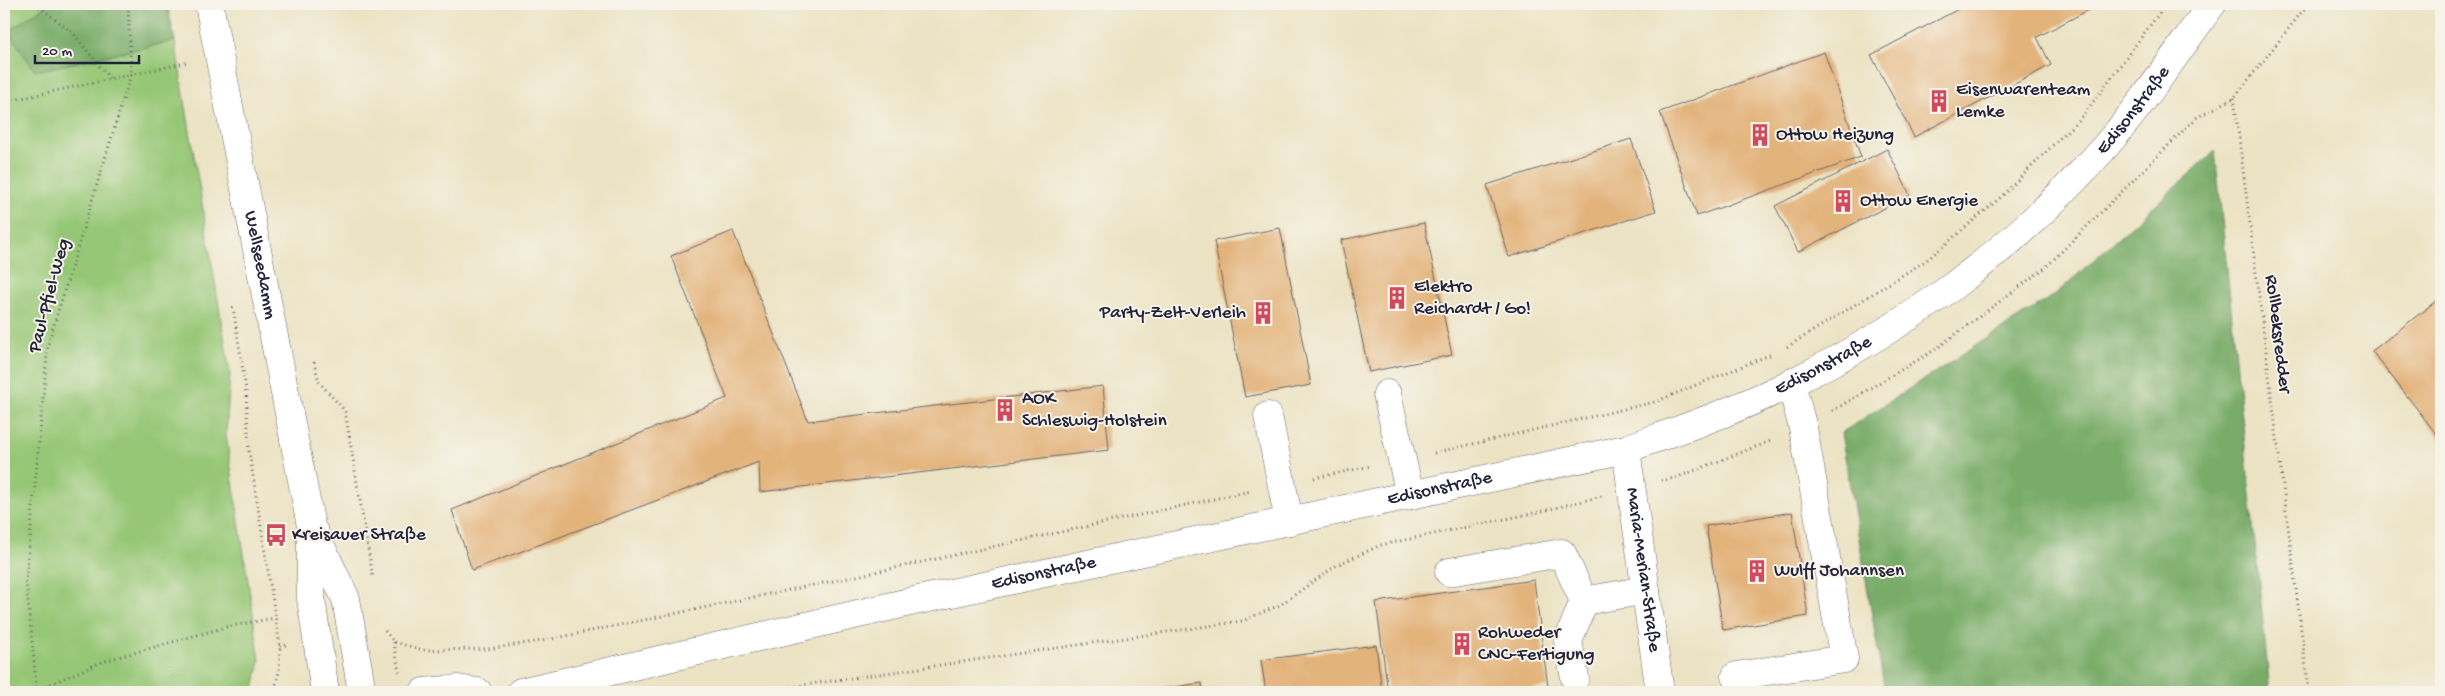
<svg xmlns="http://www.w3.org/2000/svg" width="2445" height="696" font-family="'Gochi Hand',sans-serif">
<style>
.green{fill:#96c776;stroke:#5c7458}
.forest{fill:#78ac67;stroke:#4d6751}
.building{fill:#e3b37c}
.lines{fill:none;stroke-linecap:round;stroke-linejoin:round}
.minor-casing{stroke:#69666b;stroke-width:29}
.major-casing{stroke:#69666b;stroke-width:29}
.path{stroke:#69666b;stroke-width:3;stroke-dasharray:1 4;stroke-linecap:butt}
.minor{stroke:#fff;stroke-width:28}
.major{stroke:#fff;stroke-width:28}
.labels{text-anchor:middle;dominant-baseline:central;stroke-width:4;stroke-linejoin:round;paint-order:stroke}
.poi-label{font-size:19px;fill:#22223b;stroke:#f7f3e8;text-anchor:start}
.street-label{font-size:19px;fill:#22223b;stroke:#f7f3e8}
</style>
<rect width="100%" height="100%" fill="#f7f3e8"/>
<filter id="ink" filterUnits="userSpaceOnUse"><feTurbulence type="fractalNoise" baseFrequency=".02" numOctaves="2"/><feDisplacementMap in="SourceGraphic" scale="10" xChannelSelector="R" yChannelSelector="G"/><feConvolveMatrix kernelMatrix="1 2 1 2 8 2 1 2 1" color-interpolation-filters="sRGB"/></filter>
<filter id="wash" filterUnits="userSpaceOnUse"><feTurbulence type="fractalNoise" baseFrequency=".0096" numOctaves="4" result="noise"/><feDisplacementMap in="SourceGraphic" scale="20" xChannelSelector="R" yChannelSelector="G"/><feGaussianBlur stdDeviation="1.12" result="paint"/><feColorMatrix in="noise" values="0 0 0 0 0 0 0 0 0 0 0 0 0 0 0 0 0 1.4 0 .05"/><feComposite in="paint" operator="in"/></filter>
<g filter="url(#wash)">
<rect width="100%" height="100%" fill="#ece3c4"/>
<polygon class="green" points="4,4 49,4 9,31 35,71 175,41 230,373 226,435 260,661 253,692 4,692"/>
<g class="forest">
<polygon points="49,4 167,4 175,41 35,71 8,31"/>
<polygon points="2215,151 2270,692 1885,692 1841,433 2057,293"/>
</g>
<g id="blocks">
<g class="building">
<polygon points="1968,4 2100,4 2037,37 2051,65 1914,137 1871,55"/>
<polygon points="1824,52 1861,157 1697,216 1660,112"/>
<polygon points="1631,139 1656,211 1509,257 1487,185"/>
<polygon points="1887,149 1910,195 1798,252 1775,206"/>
<polygon points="1424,223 1452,355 1369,372 1341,240"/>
<polygon points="1280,228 1311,385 1245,397 1214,241"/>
<polygon points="733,231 808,421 1103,386 1109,450 760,492 759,462 472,570 452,510 727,398 671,256"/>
<polygon points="2441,297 2441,440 2372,351"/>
<polygon points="1792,512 1808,616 1723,630 1706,526"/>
<polygon points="1534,580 1548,687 1508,692 1388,692 1376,602"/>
<polygon points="1376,645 1382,692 1266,692 1261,660"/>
<polygon points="1202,683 1203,692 1145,692 1145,691"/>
</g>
</g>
</g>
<g filter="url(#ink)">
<use href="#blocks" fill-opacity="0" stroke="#69666b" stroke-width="1"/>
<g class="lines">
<defs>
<g id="minor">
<polyline points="1387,394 1410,495"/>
<polyline points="1268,416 1289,521"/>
<path id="s1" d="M1626 449 1660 692"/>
<polyline points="1449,572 1562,553 1584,601 1646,590"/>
<polyline points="1736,676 1844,659 1803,428 1791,383"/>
<polyline points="1575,678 1568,641 1584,601"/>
<polyline points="424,692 458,689 478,692"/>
<path id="s2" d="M521 692 914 601 1626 449C1681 429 1738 410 1791 383 1908 326 2005 256 2093 160 2137 113 2174 56 2212 4"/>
</g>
<g id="major">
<path id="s3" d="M209 4 311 526V599L325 692"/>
<polyline points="314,532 346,599 362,692"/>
</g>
</defs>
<use href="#minor" class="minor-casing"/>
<use href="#major" class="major-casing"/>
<g class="path">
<polyline points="35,4 72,32 110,79"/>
<polyline points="2234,98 2309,692"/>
<polyline points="4,102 189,62"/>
<polyline points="233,307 246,390 249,451 280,646 279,672 274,692"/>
<polyline points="1787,347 1927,260 2001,197 2085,113 2166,4"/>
<polyline points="314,362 319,382 345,411 373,578"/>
<polyline points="1832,411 1933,351 2046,267 2196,118 2234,98 2308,4"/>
<polyline points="1434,453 1655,402 1772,354"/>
<polyline points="1314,478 1371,466"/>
<polyline points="1661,481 1678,477 1773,440"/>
<polyline points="385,631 394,642 423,650 487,649 542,641 857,576 1251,491"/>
<polyline points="394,642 399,672"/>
<polyline points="280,646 287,645"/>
<polyline points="32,692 104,661 226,627 275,618"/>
<polyline points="37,692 26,582 48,344 131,74 128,4"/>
<polyline points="756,692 1242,621 1280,605 1337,565 1381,545 1539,512 1602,496"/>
</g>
<use href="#minor" class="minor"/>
<use href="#major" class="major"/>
</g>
</g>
<defs>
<symbol id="building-bare" viewBox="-9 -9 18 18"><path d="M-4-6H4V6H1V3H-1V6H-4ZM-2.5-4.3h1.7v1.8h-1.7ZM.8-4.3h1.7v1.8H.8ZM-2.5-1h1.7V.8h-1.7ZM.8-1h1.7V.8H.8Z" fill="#d1495b" stroke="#f7f3e8" stroke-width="2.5" paint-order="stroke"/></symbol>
<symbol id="bus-bare" viewBox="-9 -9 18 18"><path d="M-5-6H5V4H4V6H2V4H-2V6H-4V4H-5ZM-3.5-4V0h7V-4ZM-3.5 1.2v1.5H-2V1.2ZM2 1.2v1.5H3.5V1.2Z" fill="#d1495b" stroke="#f7f3e8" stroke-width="2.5" paint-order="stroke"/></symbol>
</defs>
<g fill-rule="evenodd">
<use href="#building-bare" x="1923" y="85" width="32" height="32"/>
<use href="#building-bare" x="1744" y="119" width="32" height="32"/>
<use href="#building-bare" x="1827" y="185" width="32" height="32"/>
<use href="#building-bare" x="1381" y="282" width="32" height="32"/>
<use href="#building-bare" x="1247" y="297" width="32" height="32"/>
<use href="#building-bare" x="989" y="394" width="32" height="32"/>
<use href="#bus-bare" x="260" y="519" width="32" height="32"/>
<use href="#building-bare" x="1741" y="555" width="32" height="32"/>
<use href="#building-bare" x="1446" y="628" width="32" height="32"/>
</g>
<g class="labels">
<g class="poi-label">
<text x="1956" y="90">Eisenwarenteam<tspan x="1956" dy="22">Lemke</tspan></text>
<text x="1776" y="135">Ottow Heizung</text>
<text x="1860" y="201">Ottow Energie</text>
<text x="1414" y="287">Elektro<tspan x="1414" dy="22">Reichardt / Go!</tspan></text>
<text x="1246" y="313" text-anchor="end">Party-Zelt-Verleih</text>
<text x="1022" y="399">AOK<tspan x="1022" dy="22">Schleswig-Holstein</tspan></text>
<text x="292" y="535">Kreisauer Straße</text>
<text x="1774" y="571">Wulff Johannsen</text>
<text x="1478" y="633">Rohweder<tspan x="1478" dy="22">CNC-Fertigung</tspan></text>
</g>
<g class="street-label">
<text stroke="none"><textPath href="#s2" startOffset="1751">Edisonstraße</textPath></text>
<text stroke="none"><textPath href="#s3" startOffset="266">Wellseedamm</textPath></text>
<text transform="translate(50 296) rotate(-75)">Paul-Pfiel-Weg</text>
<text transform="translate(2277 334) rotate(83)">Rollbeksredder</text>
<text stroke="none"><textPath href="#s2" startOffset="1346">Edisonstraße</textPath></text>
<text stroke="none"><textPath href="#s2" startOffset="941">Edisonstraße</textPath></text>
<text stroke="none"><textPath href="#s1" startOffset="122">Maria-Merian-Straße</textPath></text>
<text stroke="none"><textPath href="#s2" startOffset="536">Edisonstraße</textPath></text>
</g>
</g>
<rect width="2445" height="696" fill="none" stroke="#f7f3e8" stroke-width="20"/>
<path d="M35 55v8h104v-8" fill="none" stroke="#22223b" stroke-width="2.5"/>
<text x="42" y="55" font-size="15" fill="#22223b" stroke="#f7f3e8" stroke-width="4" paint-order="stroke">20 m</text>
</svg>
